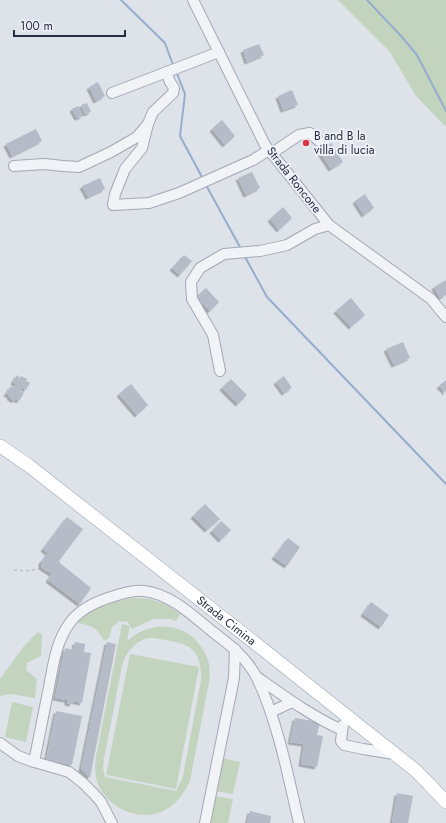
<svg xmlns="http://www.w3.org/2000/svg" width="446" height="823" font-family="Jost,sans-serif">
<style>
.green{fill:#c3d4be;fill-rule:evenodd}
.lines{fill:none;stroke-linecap:round;stroke-linejoin:round}
.stream{stroke:#95adce;stroke-width:2}
.building{fill:#b5bbc7;filter:url(#shadow)}
.minor-casing{stroke:#a3a8b4;stroke-width:12}
.major-casing{stroke:#9ca5b6;stroke-width:14}
.path{stroke:#bcc0c8;stroke-width:1.5;stroke-dasharray:3 3;stroke-linecap:butt}
.minor{stroke:#f1f3f7;stroke-width:10}
.major{stroke:#fff;stroke-width:13}
.poi-dot{fill:#dc3545;stroke:#eef1f7;stroke-width:1.5}
.labels{text-anchor:middle;dominant-baseline:central;stroke-width:4;stroke-linejoin:round;paint-order:stroke}
.poi-label{font-size:12px;fill:#262e42;stroke:#eef1f7;text-anchor:start}
.street-label{font-size:12px;fill:#262e42;stroke:#eef1f7}
</style>
<defs>
<filter id="shadow"><feDropShadow dx="-2.5" dy="2.5" stdDeviation="0" flood-color="#0004"/></filter>
</defs>
<rect width="100%" height="100%" fill="#dee2e9"/>
<g class="green">
<polygon points="338,0 446,0 446,127 416,96 390,52"/>
<path d="M133 598 150 599 165 604 180 614 176 621 170 619H153L132 629 128 622 119 621 112 627 109 638 104 641C98 628 92 626 78 623 80 621 80 619 82 617 91 608 120 600 133 598Z"/>
<path d="M122 624 130 626 127 641C155 616 195 624 208 660 210 667 210 675 209 682L190 781C184 794 175 806 161 812 135 822 103 805 96 778 95 771 95 763 96 756ZM148 638H153C182 643 202 642 201 680L183 776 176 791 105 777 103 768 104 759 122 666C126 652 134 642 148 638Z"/>
<polygon points="38,632 42,635 41,656 27,663 26,670 37,679 35,698 11,694 0,696 0,679 24,646"/>
<polygon points="130,654 199,667 176,789 106,775"/>
<polygon points="12,702 33,707 26,742 5,737"/>
<polygon points="221,758 240,762 233,794 215,791"/>
<polygon points="214,796 233,799 228,823 209,823"/>
</g>
<g class="lines">
<g class="stream">
<polyline points="121,0 165,43 173,65"/>
<polyline points="367,0 402,37 417,55 446,111"/>
<polyline points="176,71 185,94 180,136 203,179"/>
<polyline points="206,185 241,249"/>
<polyline points="244,255 267,297 446,484"/>
</g>
</g>
<g class="building">
<polygon points="259,44 264,55 247,62 243,50"/>
<polygon points="98,82 105,96 96,101 89,87"/>
<polygon points="292,90 298,105 283,110 278,96"/>
<polygon points="87,103 91,112 85,114 81,105"/>
<polygon points="78,106 83,116 77,118 72,109"/>
<polygon points="222,120 235,136 225,145 212,129"/>
<polygon points="36,129 42,141 12,156 6,144"/>
<polygon points="331,143 343,162 331,169 319,151"/>
<polygon points="252,172 260,188 246,195 238,178"/>
<polygon points="100,178 105,189 88,197 82,186"/>
<polygon points="365,194 374,208 364,215 355,201"/>
<polygon points="283,207 292,218 279,230 270,219"/>
<polygon points="184,255 192,261 180,275 172,268"/>
<polygon points="446,280 446,295 440,298 434,287"/>
<polygon points="206,288 219,302 210,311 196,297"/>
<polygon points="351,298 365,315 351,327 336,311"/>
<polygon points="403,342 410,358 394,365 386,349"/>
<polygon points="17,375 20,378 21,376 27,379 26,381 30,383 26,390 22,387 20,391 24,393 19,401 15,399 14,401 9,397 10,396 6,394 11,386 14,388 16,384 13,382"/>
<polygon points="284,376 292,388 284,393 276,382"/>
<polygon points="231,379 247,395 238,404 222,388"/>
<polygon points="446,380 446,393 439,386"/>
<polygon points="131,384 148,405 137,415 119,394"/>
<polygon points="205,504 220,519 207,530 193,516"/>
<polygon points="67,517 83,529 59,561 60,563 91,588 80,604 48,580 52,574 41,567 41,562 48,553 43,549"/>
<polygon points="221,521 231,530 221,540 212,531"/>
<polygon points="288,538 300,547 287,566 274,557"/>
<polygon points="371,602 389,615 381,627 363,614"/>
<polygon points="75,642 85,644 84,652 91,653 82,703 73,701 72,704 67,703 67,700 55,698 65,648 74,650"/>
<polygon points="107,642 116,644 90,778 81,769"/>
<polygon points="56,711 82,716 72,765 46,760"/>
<polygon points="295,718 320,722 317,735 323,736 317,767 301,764 304,744 290,742"/>
<polygon points="397,793 413,796 408,823 392,823"/>
<polygon points="250,811 271,816 270,823 247,823"/>
</g>
<g class="lines">
<defs>
<g id="minor">
<polyline points="193,0 265,145 329,225 431,299 446,317"/>
<polyline points="112,93 219,52"/>
<polyline points="148,124 142,148 125,169 115,194 113,205 149,203 179,193 253,160 269,150"/>
<polyline points="272,153 299,135 310,133 319,141"/>
<polyline points="14,166 44,164 63,166 79,167 111,152 137,137 148,124 153,112 173,93 174,88 170,82 166,72"/>
<polyline points="220,371 213,335 192,299 191,282 200,268 224,254 260,251 287,245 315,229 329,225"/>
<path d="M257 677C284 696 311 716 342 730"/>
<polyline points="271,712 292,702"/>
<polyline points="343,725 341,741 344,745 363,749 394,754"/>
<polyline points="0,743 18,756 31,761 69,772 83,783 95,795 101,802 112,823"/>
<path d="M34 762C39 737 44 712 49 687 53 666 56 642 69 624 78 611 93 603 108 598 120 594 132 590 144 591 171 594 193 616 213 632 230 645 247 658 257 678 278 722 288 776 299 823"/>
<polyline points="205,823 234,678 235,649"/>
</g>
<g id="major">
<path id="s1" d="M0 446 28 465 260 647 362 728 415 770 428 783 446 802"/>
</g>
</defs>
<use href="#minor" class="minor-casing"/>
<use href="#major" class="major-casing"/>
<polyline class="path" points="14,570 25,571 38,569"/>
<use href="#minor" class="minor"/>
<use href="#major" class="major"/>
</g>
<circle class="poi-dot" cx="306" cy="143" r="4"/>
<g class="labels">
<g class="poi-label">
<text x="314" y="136">B and B la<tspan x="314" dy="14">villa di lucia</tspan></text>
</g>
<g class="street-label">
<text transform="translate(294 180) rotate(52)">Strada Roncone</text>
<text stroke="none"><textPath href="#s1" startOffset="286">Strada Cimina</textPath></text>
</g>
</g>
<path d="M14 30v6h111v-6" fill="none" stroke="#262e42" stroke-width="2"/>
<text x="20" y="30" font-size="12" fill="#262e42" stroke="#eef1f7" stroke-width="3" paint-order="stroke">100 m</text>
</svg>
